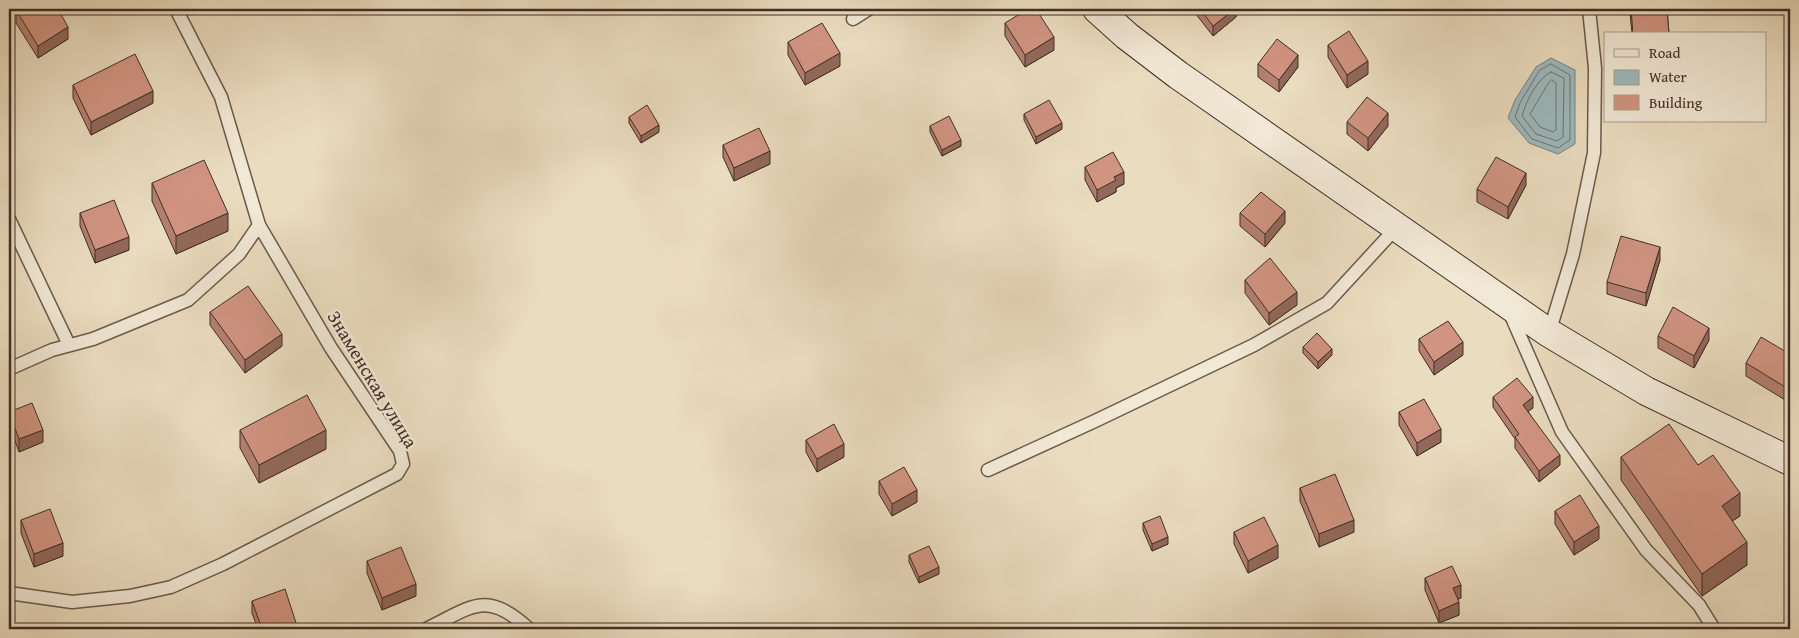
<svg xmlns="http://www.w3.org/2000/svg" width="1799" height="638" font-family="'Gentium Book Plus',serif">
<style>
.water{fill:#9db9bd;stroke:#788181}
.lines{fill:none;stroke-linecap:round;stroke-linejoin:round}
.shore{stroke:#6e7472;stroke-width:1}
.service-casing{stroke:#6a5a4d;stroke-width:15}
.secondary-casing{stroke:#402e27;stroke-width:30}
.service{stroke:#f1e8d5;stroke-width:12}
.secondary{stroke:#f1e8d5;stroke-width:28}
.wall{fill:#b37f6f;stroke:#402e27}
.shaded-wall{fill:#92685a;stroke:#402e27}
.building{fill:#d09481;stroke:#402e27}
.labels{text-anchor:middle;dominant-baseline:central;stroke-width:5;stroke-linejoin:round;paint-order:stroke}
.street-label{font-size:19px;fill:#402e27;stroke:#f1e8d5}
</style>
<rect width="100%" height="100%" fill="#eadcbf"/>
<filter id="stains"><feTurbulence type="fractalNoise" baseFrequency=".004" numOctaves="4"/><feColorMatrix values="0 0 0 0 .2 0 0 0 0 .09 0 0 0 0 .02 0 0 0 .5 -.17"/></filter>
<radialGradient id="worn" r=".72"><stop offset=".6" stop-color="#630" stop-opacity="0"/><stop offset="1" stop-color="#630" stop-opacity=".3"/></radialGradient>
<polygon class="water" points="1551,58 1575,70 1575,144 1558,154 1529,143 1508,118 1515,100 1536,67"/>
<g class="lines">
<g class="shore">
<polygon points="1551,64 1570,75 1570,140 1558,148 1532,139 1515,117 1520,103 1539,71"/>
<path d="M1551 72 1564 78 1563 137 1557 141 1536 134 1522 116C1526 101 1537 79 1551 72Z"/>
<polygon points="1552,80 1556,83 1556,130 1553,132 1540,127 1530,114 1549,82"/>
</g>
<defs>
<g id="service">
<polyline points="176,9 221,97 259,225"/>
<polyline points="853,19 869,9"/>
<polyline points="9,219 69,345"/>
<polyline points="1509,311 1562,432 1646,550 1699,605 1714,629"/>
<polyline points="1549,333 1573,254 1594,153 1595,68 1589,9"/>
<polyline points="9,369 52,350 93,339 188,300 239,254 259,225 331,348 400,451 403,464 397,474 223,564 171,587 130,596 72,602 9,593"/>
<polyline points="988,470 1095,421 1254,345 1327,303 1396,228"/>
<path d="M426 629C472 607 486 589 529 629"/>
</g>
<polyline id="secondary" points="1097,9 1127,36 1178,75 1549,333 1646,391 1790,461"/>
</defs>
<use href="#service" class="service-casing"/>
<use href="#secondary" class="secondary-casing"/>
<use href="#service" class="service"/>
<use href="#secondary" class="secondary"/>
</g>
<g class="wall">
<polygon points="1192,9 1236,9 1236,17 1213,36"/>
<polygon points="1622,9 1667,9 1669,34 1632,34 1630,13 1622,13"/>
<polygon points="16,10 68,39 38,58 16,23"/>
<polygon points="1005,23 1054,50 1025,67 1005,36"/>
<polygon points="788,42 840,66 805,85 788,55"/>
<polygon points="1328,45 1368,74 1347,88 1328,57"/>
<polygon points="1258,64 1298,67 1279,92 1258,77"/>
<polygon points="73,85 153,103 91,135 73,98"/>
<polygon points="1024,114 1062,129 1036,144 1024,120"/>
<polygon points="629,117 659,132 641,143 629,123"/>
<polygon points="1347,122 1388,126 1368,151 1347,134"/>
<polygon points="930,126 961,146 942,156 930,132"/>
<polygon points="723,145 770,164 734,181 723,157"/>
<polygon points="1085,167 1124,184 1116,188 1116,192 1097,202 1085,180"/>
<polygon points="152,183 228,231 176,254 152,201"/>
<polygon points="1526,185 1508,219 1477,202 1477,189"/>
<polygon points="80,213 129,250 95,263 80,226"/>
<polygon points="1240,213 1285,223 1265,247 1240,226"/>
<polygon points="1660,260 1646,306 1607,294 1607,282"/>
<polygon points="1245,280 1297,305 1269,325 1245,293"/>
<polygon points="210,312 282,346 245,373 210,325"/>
<polygon points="1658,336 1709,340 1694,368 1658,348"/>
<polygon points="1419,339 1463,355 1434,375 1419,351"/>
<polygon points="1303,347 1332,355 1318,369 1303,353"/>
<polygon points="1788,357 1790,358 1790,403 1746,376 1746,363"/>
<polygon points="1493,397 1533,408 1528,411 1560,465 1539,482 1515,448 1515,439 1493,407"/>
<polygon points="9,412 43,442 19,452 9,424"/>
<polygon points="1399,412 1441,442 1417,456 1399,425"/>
<polygon points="240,430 326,449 259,483 240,448"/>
<polygon points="806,440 844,457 817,472 806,452"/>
<polygon points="1621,457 1698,465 1740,516 1732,521 1747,565 1702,596 1621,480"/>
<polygon points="879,481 917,502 892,516 879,494"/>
<polygon points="1300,488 1354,532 1319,547 1300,501"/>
<polygon points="1555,511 1599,539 1574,555 1555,524"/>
<polygon points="21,520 63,556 34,567 21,533"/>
<polygon points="1143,523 1168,544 1152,551 1143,530"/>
<polygon points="1234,532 1278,558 1248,573 1234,544"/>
<polygon points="909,555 939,574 919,583 909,562"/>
<polygon points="367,561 416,596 382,610 367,573"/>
<polygon points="1425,578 1461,598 1458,599 1459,615 1439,623 1425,590"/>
<polygon points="252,601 298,629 258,629 252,613"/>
</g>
<g class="shaded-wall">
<polygon points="1235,9 1236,9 1236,17 1213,36 1213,26"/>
<polygon points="68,27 68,39 38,58 38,46"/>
<polygon points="1054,37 1054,50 1025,67 1025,55"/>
<polygon points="840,53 840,66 805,85 805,73"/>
<polygon points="1298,55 1298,67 1279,92 1279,80"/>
<polygon points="1368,61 1368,74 1347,88 1347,75"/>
<polygon points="153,91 153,103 91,135 91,122"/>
<polygon points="1388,113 1388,126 1368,151 1368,138"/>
<polygon points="1062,123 1062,129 1036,144 1036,137"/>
<polygon points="659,125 659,132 641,143 641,136"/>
<polygon points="961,140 961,146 942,156 942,150"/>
<polygon points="770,151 770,164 734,181 734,168"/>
<polygon points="1124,172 1124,184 1116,188 1116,192 1097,202 1097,190 1114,177"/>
<polygon points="1526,173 1526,185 1508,219 1508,207"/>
<polygon points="1285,211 1285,223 1265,247 1265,234"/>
<polygon points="228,213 228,231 176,254 176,236"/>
<polygon points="129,237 129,250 95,263 95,250"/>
<polygon points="1660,247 1660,260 1646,306 1646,293"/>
<polygon points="1297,292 1297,305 1269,325 1269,313"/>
<polygon points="1709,328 1709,340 1694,368 1694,356"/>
<polygon points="282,334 282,346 245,373 245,360"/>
<polygon points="1463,342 1463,355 1434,375 1434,362"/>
<polygon points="1332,349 1332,355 1318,369 1318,362"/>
<polygon points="1533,397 1533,408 1523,415 1523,405"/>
<polygon points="1441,429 1441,442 1417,456 1417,443"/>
<polygon points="43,430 43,442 19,452 19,439"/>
<polygon points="326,430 326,449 259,483 259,465"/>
<polygon points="844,444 844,457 817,472 817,459"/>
<polygon points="1560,455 1560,465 1539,482 1539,471"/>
<polygon points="917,490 917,502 892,516 892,504"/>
<polygon points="1740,493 1740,516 1722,528 1722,506"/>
<polygon points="1354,520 1354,532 1319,547 1319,534"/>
<polygon points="1599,526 1599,539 1574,555 1574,542"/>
<polygon points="1168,537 1168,544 1152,551 1152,544"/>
<polygon points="1747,542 1747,565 1702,596 1702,574"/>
<polygon points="63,543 63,556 34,567 34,554"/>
<polygon points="1278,545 1278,558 1248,573 1248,561"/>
<polygon points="939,567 939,574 919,583 919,577"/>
<polygon points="416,584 416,596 382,610 382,598"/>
<polygon points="1461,585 1461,598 1453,601 1453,588"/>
<polygon points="1459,602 1459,615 1439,623 1439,611"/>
</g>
<g class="building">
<polygon points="19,9 58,9 68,27 38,46 16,10"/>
<polygon points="1028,9 1036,9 1054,37 1025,55 1005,23"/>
<polygon points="1200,9 1235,9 1213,26"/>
<polygon points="1631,9 1667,9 1669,34 1633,34"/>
<polygon points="822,23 840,53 805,73 788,42"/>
<polygon points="1349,31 1368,61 1347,75 1328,45"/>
<polygon points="1277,39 1298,55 1279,80 1258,64"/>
<polygon points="135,54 153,91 91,122 73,85"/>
<polygon points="1367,97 1388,113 1368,138 1347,122"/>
<polygon points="1049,100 1062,123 1036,137 1024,114"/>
<polygon points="647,105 659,125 641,136 629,117"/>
<polygon points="949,116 961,140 942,150 930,126"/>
<polygon points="759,128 770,151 734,168 723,145"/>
<polygon points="1113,152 1124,172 1114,177 1116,180 1097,190 1085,167"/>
<polygon points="1496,157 1526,173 1508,207 1477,189"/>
<polygon points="204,160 228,213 176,236 152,183"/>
<polygon points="1261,192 1285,211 1265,234 1240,213"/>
<polygon points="114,200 129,237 95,250 80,213"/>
<polygon points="1621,236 1660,247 1646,293 1607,282"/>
<polygon points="1270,258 1297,292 1269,313 1245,280"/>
<polygon points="248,286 282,334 245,360 210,312"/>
<polygon points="1673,307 1709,328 1694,356 1658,336"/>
<polygon points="1448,321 1463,342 1434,362 1419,339"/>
<polygon points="1317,333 1332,349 1318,362 1303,347"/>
<polygon points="1761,337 1788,353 1786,356 1790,358 1790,390 1746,363"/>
<polygon points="1517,378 1533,397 1523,405 1560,455 1539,471 1515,437 1519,434 1493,397"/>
<polygon points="307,395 326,430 259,465 240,430"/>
<polygon points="1424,399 1441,429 1417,443 1399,412"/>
<polygon points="32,403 43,430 19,439 9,412"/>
<polygon points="834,424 844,444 817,459 806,440"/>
<polygon points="1669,424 1698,465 1713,455 1740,493 1722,506 1747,542 1702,574 1621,457"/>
<polygon points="904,467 917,490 892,504 879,481"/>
<polygon points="1335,474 1354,520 1319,534 1300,488"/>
<polygon points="1580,495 1599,526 1574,542 1555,511"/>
<polygon points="50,509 63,543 34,554 21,520"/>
<polygon points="1160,516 1168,537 1152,544 1143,523"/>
<polygon points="1264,517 1278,545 1248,561 1234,532"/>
<polygon points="929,546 939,567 919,577 909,555"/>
<polygon points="401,547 416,584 382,598 367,561"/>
<polygon points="1452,566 1461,585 1453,588 1459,602 1439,611 1425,578"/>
<polygon points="285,589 298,629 262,629 252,601"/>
</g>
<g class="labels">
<g class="street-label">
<text transform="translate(373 379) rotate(59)">Знаменская улица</text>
</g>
</g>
<rect width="1799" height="638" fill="none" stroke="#eadcbf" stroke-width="30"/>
<rect x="10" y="10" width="1779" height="618" fill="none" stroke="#402e27" stroke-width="2.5"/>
<rect x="15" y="15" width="1769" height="608" fill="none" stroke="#402e27"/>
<rect x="1604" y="32" width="162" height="90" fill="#f1e8d5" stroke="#aa9e8f"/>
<rect x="1614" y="49" width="25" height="8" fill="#f1e8d5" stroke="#aa9e8f"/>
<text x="1649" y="58" font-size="15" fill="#402e27">Road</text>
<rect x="1614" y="70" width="25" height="15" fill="#9db9bd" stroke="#aa9e8f"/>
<text x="1649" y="82" font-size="15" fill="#402e27">Water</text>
<rect x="1614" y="95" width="25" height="15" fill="#d09481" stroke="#aa9e8f"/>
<text x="1649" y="108" font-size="15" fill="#402e27">Building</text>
<rect width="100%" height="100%" filter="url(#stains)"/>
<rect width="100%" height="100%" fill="url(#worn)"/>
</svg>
